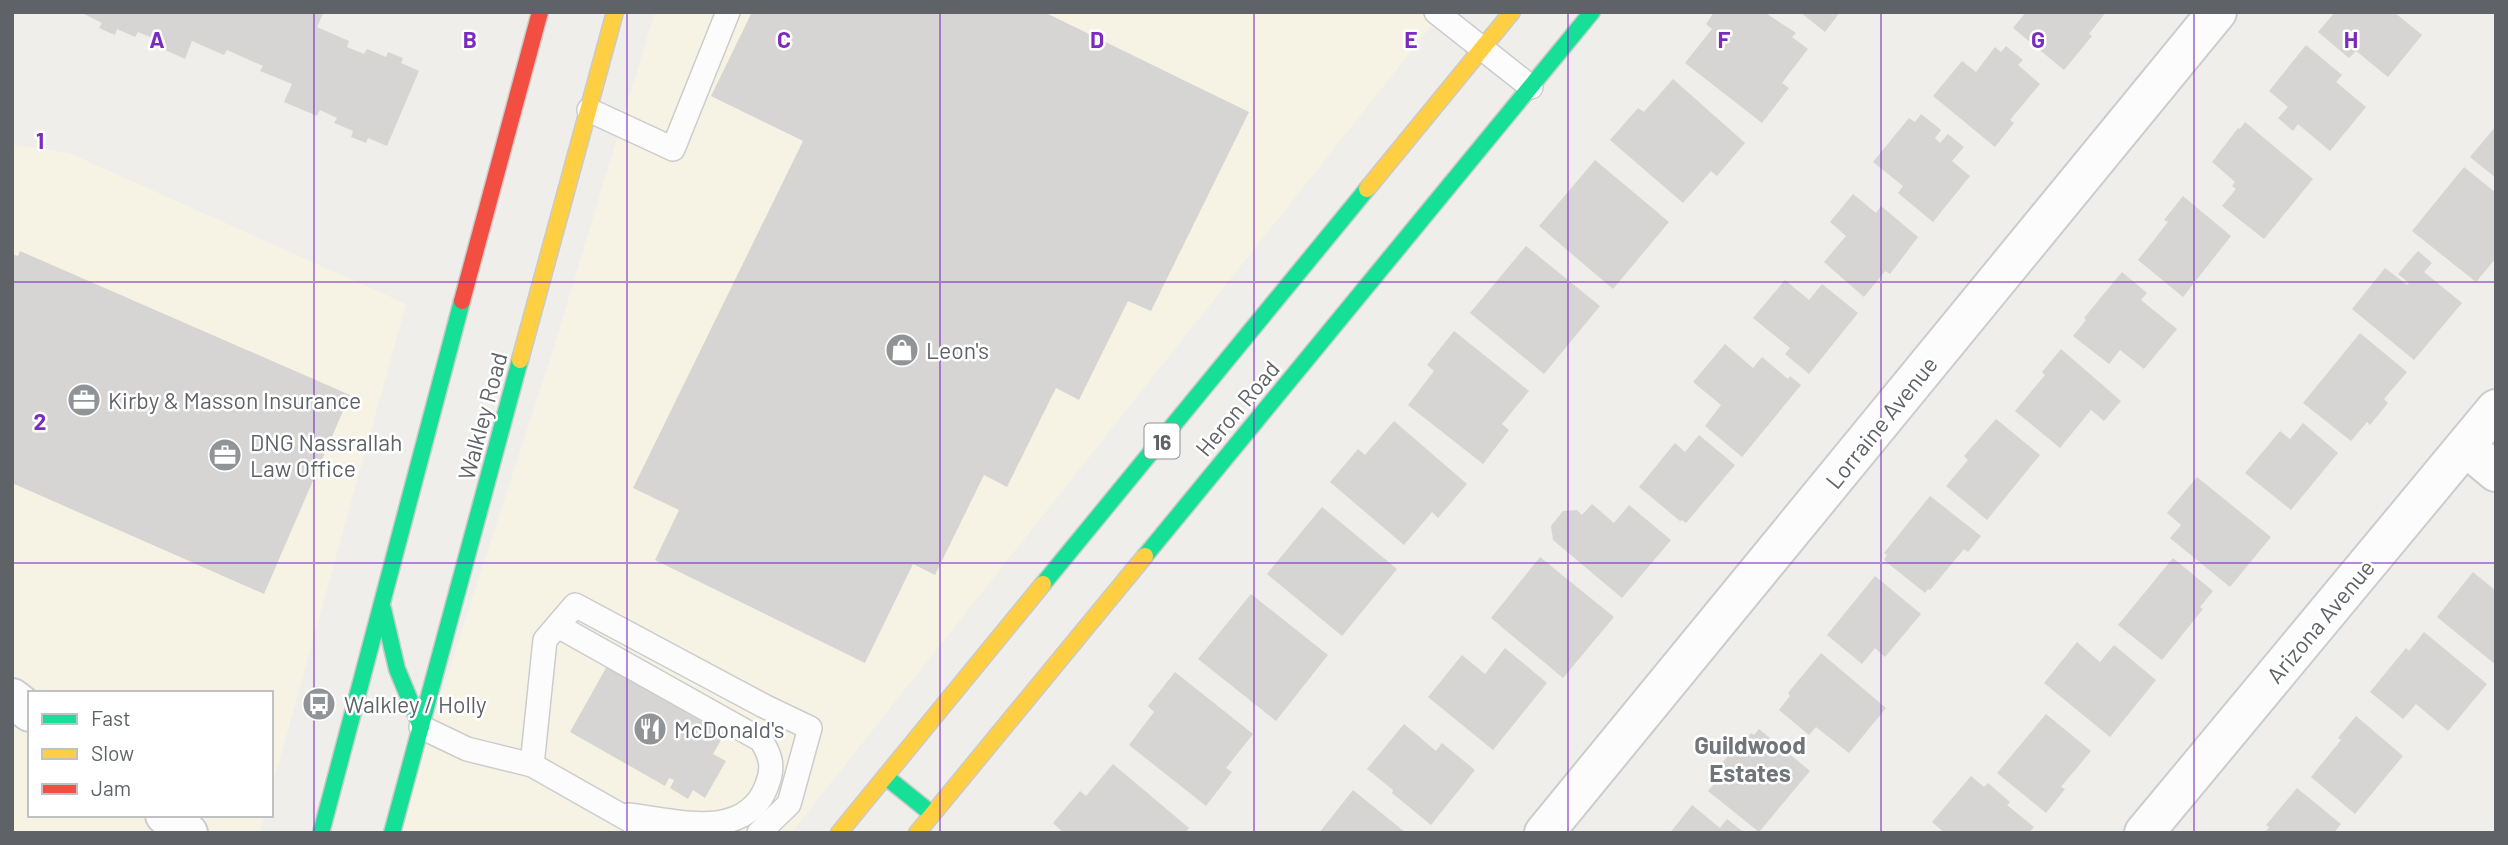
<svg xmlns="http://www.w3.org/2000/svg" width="2508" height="845" font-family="Barlow,sans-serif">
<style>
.commercial{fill:#f7f3e4}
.building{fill:#d6d5d3}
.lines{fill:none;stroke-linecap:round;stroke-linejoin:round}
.lane-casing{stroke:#cbcccc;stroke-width:26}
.street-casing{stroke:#cbcccc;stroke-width:42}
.fast-casing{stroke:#cacacb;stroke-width:19}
.slow-casing{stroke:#cacacb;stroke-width:19}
.jam-casing{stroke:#cacacb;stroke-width:19}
.lane{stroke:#fdfcfc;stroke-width:23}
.street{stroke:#fdfcfc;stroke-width:38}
.fast{stroke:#16e098;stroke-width:16}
.slow{stroke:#ffcf43;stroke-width:16}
.jam{stroke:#f24e42;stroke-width:16}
.grid{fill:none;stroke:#7b2cbf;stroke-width:2;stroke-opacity:0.55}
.labels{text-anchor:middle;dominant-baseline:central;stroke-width:5;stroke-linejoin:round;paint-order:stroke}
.shield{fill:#fff;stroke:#8f9295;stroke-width:2}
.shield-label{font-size:21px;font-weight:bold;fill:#5f6368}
.poi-label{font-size:23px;fill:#5f6368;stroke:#fff;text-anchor:start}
.street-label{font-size:23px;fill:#5f6368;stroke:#fff}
.neighbourhood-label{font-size:24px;font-weight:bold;fill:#70757a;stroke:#fff}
.grid-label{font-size:23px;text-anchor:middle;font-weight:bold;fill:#7b2cbf;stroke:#fff;stroke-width:5;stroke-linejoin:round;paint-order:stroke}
</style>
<rect width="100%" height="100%" fill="#efeeea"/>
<g class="commercial">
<polygon points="655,12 1442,12 791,833 396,833 555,344"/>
<polygon points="12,145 69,153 406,304 271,791 271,693 30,693 30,815 265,815 260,833 12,833"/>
</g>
<g class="building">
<polygon points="85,12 324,12 317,27 349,41 347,47 364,54 367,49 386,57 388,52 403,58 401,63 419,71 387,146 368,138 366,143 351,137 353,131 334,123 337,118 320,110 317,116 284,102 292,84 260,71 263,66 227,50 224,55 192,41 185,59 152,44 155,39 138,32 135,37 117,29 115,35 99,28 102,23 84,14"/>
<polygon points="752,12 1044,12 1249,112 1151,311 1128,301 1079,400 1056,388 1007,487 984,475 935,575 913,564 865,663 655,560 679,510 633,488 803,141 711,96"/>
<polygon points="1714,12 1764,12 1796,33 1792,37 1808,49 1782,83 1789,88 1762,123 1685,63 1712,29 1706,24"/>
<polygon points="1800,12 1840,12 1825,32"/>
<polygon points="2026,12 2106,12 2089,34 2092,36 2064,70 2013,28"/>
<polygon points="2335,12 2394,12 2422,35 2388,77 2356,51 2349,58 2318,32"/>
<polygon points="2306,45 2342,75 2336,82 2366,107 2330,151 2298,124 2293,131 2278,118 2288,107 2269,91"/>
<polygon points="2006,46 2023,60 2018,65 2040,84 2010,120 2014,123 1995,147 1933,96 1962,61 1976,72 1995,47 2001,52"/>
<polygon points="1673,79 1745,143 1717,176 1711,171 1683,203 1610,140 1638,108 1644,112"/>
<polygon points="1921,114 1941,130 1935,138 1940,143 1948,134 1964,147 1952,161 1970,176 1933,222 1898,193 1903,186 1873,162 1909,118 1915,122"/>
<polygon points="2245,122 2313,179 2264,239 2222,206 2236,189 2232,186 2235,182 2212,162 2238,128 2240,129"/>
<polygon points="2496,126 2496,178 2470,157"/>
<polygon points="1595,160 1669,222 1613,289 1539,226"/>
<polygon points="2464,167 2496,193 2496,258 2476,282 2412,231"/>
<polygon points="1853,194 1876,213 1881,206 1918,237 1890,274 1885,271 1864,297 1824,262 1846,236 1830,222"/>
<polygon points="2183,196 2231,236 2183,297 2138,260 2168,222 2164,220"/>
<polygon points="1526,246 1600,306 1544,374 1470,313"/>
<polygon points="20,251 350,395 264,594 12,483 12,254 18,256"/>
<polygon points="2418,251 2432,263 2424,272 2462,303 2414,360 2352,309 2385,268 2407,285 2409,283 2398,274"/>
<polygon points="2122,272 2147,293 2141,300 2177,329 2144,369 2120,350 2109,364 2073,336 2086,320 2084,318"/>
<polygon points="1785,280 1809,300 1822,284 1858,313 1809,374 1785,354 1790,348 1753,318"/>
<polygon points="1454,331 1529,391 1502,424 1509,430 1483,464 1408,405 1434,371 1427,365"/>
<polygon points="2360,333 2407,372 2384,399 2388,403 2370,425 2367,422 2351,441 2303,403"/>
<polygon points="1725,344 1753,368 1762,357 1788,379 1790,376 1801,385 1742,457 1705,426 1721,405 1693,382"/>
<polygon points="2061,349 2121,401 2104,421 2091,410 2060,448 2015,411 2045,375 2042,372"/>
<polygon points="1996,419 2040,455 1987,520 1946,486 1968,460 1964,456"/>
<polygon points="1394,421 1467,484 1438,518 1432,512 1404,545 1330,482 1358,449 1365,455"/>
<polygon points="2303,423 2338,453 2291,510 2245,473 2280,431 2290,439"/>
<polygon points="1699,435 1735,465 1686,523 1682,520 1680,521 1639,487 1675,443 1685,452"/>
<polygon points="2197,477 2271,537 2230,587 2170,538 2181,525 2167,513"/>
<polygon points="1930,496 1981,536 1968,552 1964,549 1930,590 1928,589 1925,593 1884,560 1887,555 1884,553"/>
<polygon points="1592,504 1614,523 1629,505 1671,540 1622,598 1553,540 1551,526 1563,511 1577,510 1582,515"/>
<polygon points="1322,507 1397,569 1342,636 1267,574"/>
<polygon points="1540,557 1614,617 1563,678 1491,618"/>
<polygon points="2173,558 2213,591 2200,607 2203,609 2162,660 2118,625"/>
<polygon points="2473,572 2496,591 2496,665 2437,617"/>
<polygon points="1875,576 1921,614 1885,657 1875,648 1862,664 1827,635"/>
<polygon points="1251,594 1328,655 1276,721 1198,659"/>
<polygon points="2424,632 2487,684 2448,731 2416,704 2403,719 2370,692 2406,648 2409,651"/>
<polygon points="2077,642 2100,662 2114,645 2156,680 2110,737 2044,683"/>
<polygon points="1505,648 1547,683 1493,750 1428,697 1462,655 1485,674"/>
<polygon points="1821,653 1886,708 1849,753 1816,727 1809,735 1779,710 1790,696 1788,693"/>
<polygon points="611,659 729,726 713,754 726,761 705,798 693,790 688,799 670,788 674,780 669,778 665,786 570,732"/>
<polygon points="1175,672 1253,734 1226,768 1232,772 1206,806 1129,745 1154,712 1148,706"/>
<polygon points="2046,714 2091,751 2061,787 2065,789 2046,813 1997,773"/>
<polygon points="2356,716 2403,756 2355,814 2311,777 2341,740 2338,738"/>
<polygon points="1404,724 1436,751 1442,743 1475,770 1431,825 1392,793 1393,790 1367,769"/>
<polygon points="1759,729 1810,771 1759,832 1708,791 1723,773 1718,768 1737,744 1740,747 1751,733 1754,735"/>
<polygon points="1113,764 1189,828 1185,833 1064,833 1053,823 1080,791 1086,796"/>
<polygon points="1971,776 1984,787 1988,783 2010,802 2007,805 2034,827 2029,833 1945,833 1932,822"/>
<polygon points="2297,788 2341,824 2334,833 2265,833 2269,827 2266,825"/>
<polygon points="1353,790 1406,833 1319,833"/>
<polygon points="1692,805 1720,828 1727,819 1742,831 1670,833"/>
</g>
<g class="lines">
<defs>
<g id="lane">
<polyline points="1436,12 1531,87"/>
<polyline points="589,110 673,149 728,12"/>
<path d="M558 626 761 740C771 756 774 767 767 785 746 843 674 820 628 815"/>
<polyline points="421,727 467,749 532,765"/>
<polyline points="652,833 532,765 545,640 575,605 764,706 810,728 789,804 759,833"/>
</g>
<g id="street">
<polyline points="2466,447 2496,472"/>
<polyline points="12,698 30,712"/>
<polyline points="165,815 188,833"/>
<polyline points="1544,833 2217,12"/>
<polyline points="2144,833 2496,409"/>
</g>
<g id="fast">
<polyline points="1145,556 1592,12"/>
<polyline points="1043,584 1367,189"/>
<polyline points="383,609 397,669 421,727"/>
<polyline points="886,777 932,814"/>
<polyline points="321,833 462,301"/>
<polyline points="392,833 520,360"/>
</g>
<g id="slow">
<polyline points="1367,189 1512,12"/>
<polyline points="520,360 615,12"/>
<polyline points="839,833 1043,584"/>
<polyline points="917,833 1145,556"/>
</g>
<polyline id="jam" points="462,301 540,12"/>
</defs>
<use href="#lane" class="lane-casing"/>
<use href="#street" class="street-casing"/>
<use href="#fast" class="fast-casing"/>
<use href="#slow" class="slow-casing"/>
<use href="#jam" class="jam-casing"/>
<use href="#lane" class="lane"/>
<use href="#street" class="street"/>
<use href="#fast" class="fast"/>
<use href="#slow" class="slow"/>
<use href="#jam" class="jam"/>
</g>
<path class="grid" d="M314 12V833M627 12V833M940 12V833M1254 12V833M1568 12V833M1881 12V833M2194 12V833M12 282H2496M12 563H2496"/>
<defs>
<symbol id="shop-disc" viewBox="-11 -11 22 22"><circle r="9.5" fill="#919496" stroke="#fff"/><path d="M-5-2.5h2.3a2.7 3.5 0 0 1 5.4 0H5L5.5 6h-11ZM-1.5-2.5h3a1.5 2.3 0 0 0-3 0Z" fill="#fff"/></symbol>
<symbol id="office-disc" viewBox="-11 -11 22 22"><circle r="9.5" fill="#919496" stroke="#fff"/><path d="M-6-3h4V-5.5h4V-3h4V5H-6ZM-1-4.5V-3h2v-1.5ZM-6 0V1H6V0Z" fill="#fff"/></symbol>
<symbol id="bus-disc" viewBox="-11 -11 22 22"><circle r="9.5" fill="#919496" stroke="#fff"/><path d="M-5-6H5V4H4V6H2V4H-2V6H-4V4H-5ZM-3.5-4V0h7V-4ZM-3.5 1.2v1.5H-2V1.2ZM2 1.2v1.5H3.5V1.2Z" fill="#fff"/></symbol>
<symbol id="restaurant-disc" viewBox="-11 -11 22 22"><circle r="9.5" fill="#919496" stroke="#fff"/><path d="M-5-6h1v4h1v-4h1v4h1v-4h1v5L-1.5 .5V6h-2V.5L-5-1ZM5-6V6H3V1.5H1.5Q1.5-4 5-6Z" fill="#fff"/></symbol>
</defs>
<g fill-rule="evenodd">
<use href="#shop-disc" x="883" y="331" width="38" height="38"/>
<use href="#office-disc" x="65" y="381" width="38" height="38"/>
<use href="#office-disc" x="206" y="436" width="38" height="38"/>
<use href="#bus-disc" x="300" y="685" width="38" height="38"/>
<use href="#restaurant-disc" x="631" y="710" width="38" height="38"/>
</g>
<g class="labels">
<rect class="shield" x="1144.5" y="423.5" width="35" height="35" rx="5"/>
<g class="shield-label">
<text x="1162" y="441">16</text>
</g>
<g class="poi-label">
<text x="926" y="350">Leon's</text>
<text x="108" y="400">Kirby &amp; Masson Insurance</text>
<text x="250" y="442">DNG Nassrallah<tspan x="250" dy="26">Law Office</tspan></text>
<text x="344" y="704">Walkley / Holly</text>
<text x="674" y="729">McDonald's</text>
</g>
<g class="street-label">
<text transform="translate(1237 408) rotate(-50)">Heron Road</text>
<text transform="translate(482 416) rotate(-75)">Walkley Road</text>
<text transform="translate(1881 422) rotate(-51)">Lorraine Avenue</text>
<text transform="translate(2320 621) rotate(-50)">Arizona Avenue</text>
</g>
<g class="neighbourhood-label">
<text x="1750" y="744">Guildwood<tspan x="1750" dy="28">Estates</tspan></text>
</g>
</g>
<g class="grid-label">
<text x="157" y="48">A</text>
<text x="470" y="48">B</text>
<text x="784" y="48">C</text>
<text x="1097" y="48">D</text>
<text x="1411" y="48">E</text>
<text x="1724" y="48">F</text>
<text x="2038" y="48">G</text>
<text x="2351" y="48">H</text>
<text x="40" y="149">1</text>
<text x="40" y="430">2</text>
</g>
<rect width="2508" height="845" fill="none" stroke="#5f6368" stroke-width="28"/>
<rect x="28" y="691" width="245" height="126" fill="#ffffff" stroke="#bfc1c3" stroke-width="2"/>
<rect x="42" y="714" width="35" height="10" fill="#16e098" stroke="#bfc1c3" stroke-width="2"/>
<text x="91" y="726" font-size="21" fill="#5f6368">Fast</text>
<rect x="42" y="749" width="35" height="10" fill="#ffcf43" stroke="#bfc1c3" stroke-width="2"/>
<text x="91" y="761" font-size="21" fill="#5f6368">Slow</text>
<rect x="42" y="784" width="35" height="10" fill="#f24e42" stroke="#bfc1c3" stroke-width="2"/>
<text x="91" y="796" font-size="21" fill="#5f6368">Jam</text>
</svg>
